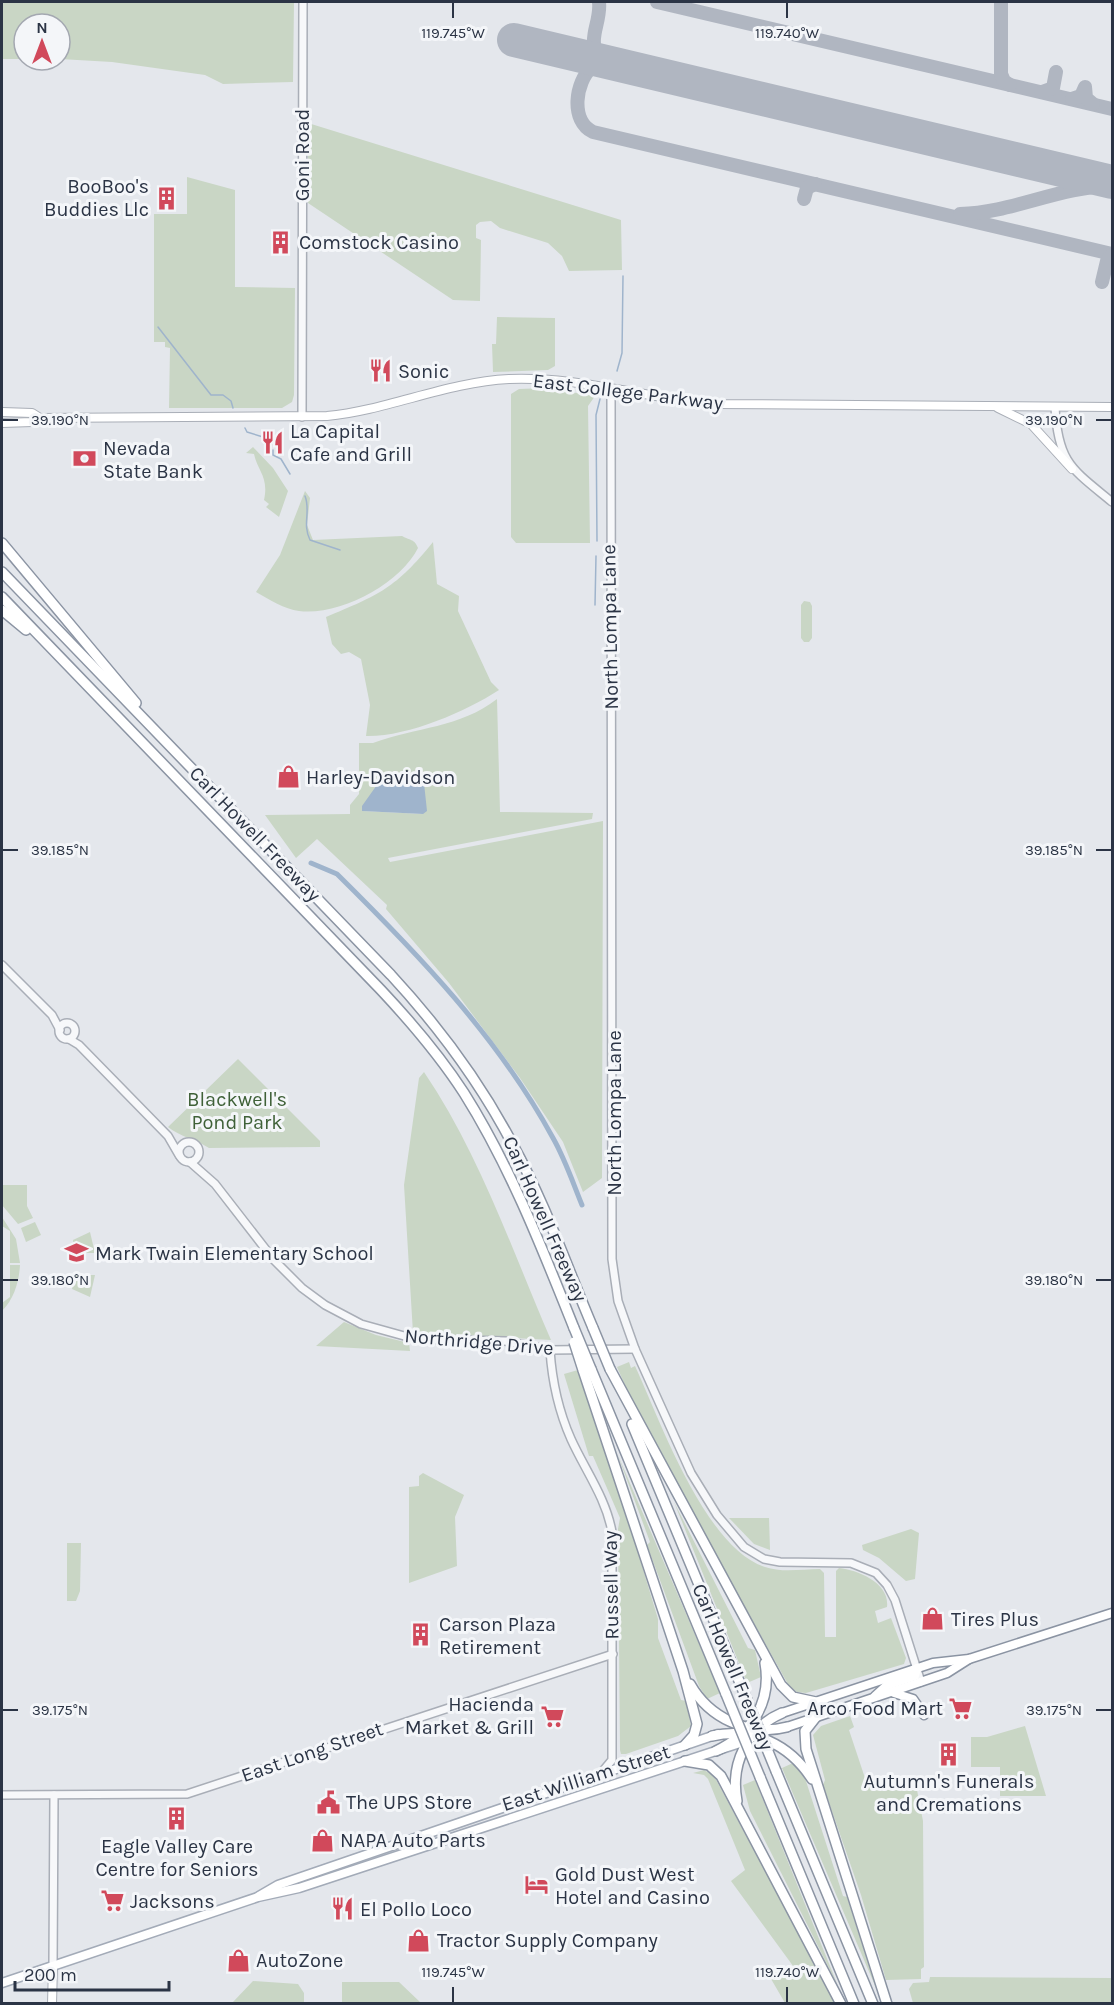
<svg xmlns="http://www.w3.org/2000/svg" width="1114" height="2005" font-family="Karla,sans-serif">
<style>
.green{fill:#c9d6c5;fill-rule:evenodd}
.water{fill:#9fb4cc}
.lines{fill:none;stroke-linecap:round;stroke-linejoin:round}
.stream{stroke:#9fb4cc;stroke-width:1.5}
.canal{stroke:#9fb4cc;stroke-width:5}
.taxiway{stroke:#b0b6c1;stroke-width:14}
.runway{stroke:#b0b6c1;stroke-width:34}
.tertiary-casing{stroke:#a9aeb7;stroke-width:10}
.secondary-casing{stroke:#a9aeb7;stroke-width:10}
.primary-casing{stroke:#a3abb8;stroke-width:11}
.trunk-casing{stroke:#8b94a3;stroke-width:11}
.motorway-casing{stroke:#8b94a3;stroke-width:12}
.tertiary{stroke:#f7f8fa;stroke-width:7}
.secondary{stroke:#fff;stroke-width:8}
.primary{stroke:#fff;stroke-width:8}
.trunk{stroke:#fff;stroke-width:8}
.motorway{stroke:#fff;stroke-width:9}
.motorway-bridge-casing{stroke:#8b94a3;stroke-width:12;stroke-linecap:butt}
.motorway-bridge{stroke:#fff;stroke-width:9}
.ticks{fill:none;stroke:#2b3445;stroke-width:2}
.labels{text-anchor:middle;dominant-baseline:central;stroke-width:6;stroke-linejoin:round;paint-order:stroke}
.street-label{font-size:20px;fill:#2b3445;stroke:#f4f6f9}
.poi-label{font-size:20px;fill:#2b3445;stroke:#f4f6f9;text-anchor:start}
.park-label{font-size:20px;fill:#3f6138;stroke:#f4f6f9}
.ticks-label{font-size:15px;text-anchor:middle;fill:#2b3445;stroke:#f4f6f9;stroke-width:6;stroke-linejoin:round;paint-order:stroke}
</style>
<rect width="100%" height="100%" fill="#e4e7ec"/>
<g class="green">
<polygon points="2,2 294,2 293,82 223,84 205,75 112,62 60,59 60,24 24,24 24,59 2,59"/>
<polygon points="308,123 621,220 622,270 569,271 562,256 548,243 500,228 491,221 480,222 476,225 476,238 481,240 480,301 453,300 308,203"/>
<polygon points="187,177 235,190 235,287 295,288 294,395 292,402 282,408 169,408 170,348 165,347 165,342 154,342 154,214 187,214"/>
<polygon points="497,317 555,318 555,366 548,370 493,372 492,344 496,344"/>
<polygon points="546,388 595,396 588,406 590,543 516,543 511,537 511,394 519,389"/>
<path d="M253 447 273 468 288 491 279 517 266 507 269 504 264 500C269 477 258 472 254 454L246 453Z"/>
<path d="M305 491 310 498 307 525 313 540 402 536C410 541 414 538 418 548 400 584 340 616 299 611 284 609 270 600 256 592L280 555Z"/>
<path d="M433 542 437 584 459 596 458 611 491 682 499 690C465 712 407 737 366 736L370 705 361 659 349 652 341 654 332 644 326 617C379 595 396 588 433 542Z"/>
<polygon points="804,601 810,602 812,606 812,638 809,642 804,642 801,638 801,605"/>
<path d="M497 699 500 812 593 813 592 819 388 858 390 862 603 821 602 1178 583 1192 563 1142 520 1078 449 983 386 909 387 905 317 839 296 858 265 815 350 814V805L359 794V743H373C416 727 460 728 497 699ZM411 781 424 783 423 814 362 811 371 796Z"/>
<path d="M238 1059 320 1141V1147L209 1148C195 1139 181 1137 168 1127Z"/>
<path d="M424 1072C479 1153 512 1250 551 1340L413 1333 404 1185 419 1078Z"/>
<polygon points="2,1185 27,1185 27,1206 33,1218 18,1224 2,1205"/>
<polygon points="2,1217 16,1239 20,1263 10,1263 10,1231 2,1226"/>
<polygon points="35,1222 41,1235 26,1242 21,1228"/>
<polygon points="90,1232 95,1253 75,1253 73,1240"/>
<path d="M10 1265H20C19 1282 14 1299 2 1311V1303L10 1297Z"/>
<polygon points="75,1275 95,1275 90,1297 72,1289"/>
<polygon points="344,1322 376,1335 409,1343 410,1351 316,1346"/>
<path d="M629 1362 631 1368 635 1366C660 1420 705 1548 765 1567 782 1573 803 1569 820 1569L824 1573 825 1637H836V1571L839 1568C858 1570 890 1583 887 1607L875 1611 878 1623 891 1618 906 1658 904 1664 806 1693 797 1692 789 1686 641 1421 617 1367Z"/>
<polygon points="578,1370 624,1506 658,1619 658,1638 681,1700 686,1701 691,1726 678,1736 626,1754 621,1754 620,1750 618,1529 620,1518 593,1456 589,1456 564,1374"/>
<polygon points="617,1453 720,1693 707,1699 699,1686 647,1545 650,1542"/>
<polygon points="423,1473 464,1495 455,1517 457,1566 409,1583 409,1487 419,1486 419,1476"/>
<polygon points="674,1502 748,1648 755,1650 761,1677 747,1683"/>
<polygon points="729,1518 769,1518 770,1550 754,1544"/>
<polygon points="911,1529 919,1533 915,1579 906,1581 879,1558 863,1550 862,1545"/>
<polygon points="67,1543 81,1543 80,1591 76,1601 67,1601"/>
<polygon points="850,1716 854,1727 849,1730 867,1784 877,1790 917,1790 923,1821 924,1967 921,1969 921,1979 886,1980 861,1895 823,1785 825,1780 813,1735 821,1726"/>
<polygon points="1025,1726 1046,1796 1000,1796 1000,1767 971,1767 971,1737 987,1737"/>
<polygon points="793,1763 805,1778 843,1896 847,1897 876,1988 782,1768"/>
<polygon points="704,1770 714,1776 836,2003 785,2003 767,1972 796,1970 731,1881 745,1870 708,1779 704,1775 693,1773"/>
<polygon points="755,1780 838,1986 750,1811 743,1785"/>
<polygon points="930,1977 1112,1978 1112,2003 913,2003 909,1989 913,1983 929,1982"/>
<polygon points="253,1981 298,1984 304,1993 304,2003 232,2003"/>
<polygon points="342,1982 399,1982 421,2003 342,2003"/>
</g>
<polygon class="water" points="409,777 412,781 424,783 427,811 423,814 362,811 362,806 379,782"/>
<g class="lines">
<g class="stream">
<polyline points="158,327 211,395 223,395 231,401 233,408"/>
<polyline points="617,371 622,353 623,276"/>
<polyline points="245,428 247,432 263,437"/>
<polyline points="273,450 273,455 281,459 290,474"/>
<path d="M305 496C311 511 302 524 310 540L340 550"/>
<polyline points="597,541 596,415 600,399"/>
<polyline points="595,605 596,556"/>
</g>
<path class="canal" d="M311 863 337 874C418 954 498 1037 553 1138 565 1159 573 1183 582 1205"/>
<g class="taxiway">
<path d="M599 2C602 27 579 47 611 63"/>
<polyline points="657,2 1112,109"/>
<polyline points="1001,2 1001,74 1004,81 1010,85"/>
<path d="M611 63 592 67C575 82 570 121 593 132L1112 254"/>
<polyline points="1042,92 1053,88 1056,72"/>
<polyline points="1072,99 1081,96 1085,87 1086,98 1093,104"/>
<polyline points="1083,175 1107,181"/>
<polyline points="804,199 807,188 815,184"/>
<path d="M960 214C1012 213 1060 186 1112 186"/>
<polyline points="1102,282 1107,261 1112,255"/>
</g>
<polyline class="runway" points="514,40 1112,182"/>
<defs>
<g id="tertiary">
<polyline points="611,389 612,1259 618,1301 635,1349 691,1473 717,1515 744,1547 764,1559 780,1562 851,1563 876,1573 887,1585 895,1600 921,1682"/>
<path d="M1055 407C1058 463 1072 469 1112 502"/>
<polyline points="302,417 303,2"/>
<polyline points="2,965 52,1015 60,1030"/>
<circle cx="67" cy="1031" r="8"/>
<polyline points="69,1039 79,1045 168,1136 179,1155"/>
<circle cx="189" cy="1152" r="10"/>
<polyline points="190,1162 215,1184 274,1260 302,1288 325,1305 361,1324 415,1339 505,1341 550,1350 635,1349"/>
<path d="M550 1350C552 1380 559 1412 571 1439 585 1470 606 1498 612 1532V1760L602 1772"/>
<polyline points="2,1795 187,1794 613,1654"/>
<polyline points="53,1966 54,1795"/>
</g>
<g id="secondary">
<polyline points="998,408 1031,424 1072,469"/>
<polyline points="2,412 32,413 40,418"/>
<path d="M2 423 32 422 40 418 327 416C388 410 447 382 509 379 579 376 647 399 717 404L1112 407"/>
<polyline points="52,2004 53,1966"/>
</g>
<g id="primary">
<polyline points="259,1896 278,1885 718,1734"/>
<polyline points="2,1983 258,1897 299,1888 749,1740"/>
</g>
<g id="trunk">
<polyline points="894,1693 913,1699 924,1715"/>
<polyline points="875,1696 886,1686 915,1676 917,1668"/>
<polyline points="782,1713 933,1663 969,1659 1112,1613"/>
<polyline points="787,1727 947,1673 969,1659"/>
</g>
<g id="motorway">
<polyline points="2,543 136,703"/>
<path d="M2 572 391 975C439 1027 480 1082 513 1145 545 1203 567 1267 593 1328"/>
<path d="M2 597 381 990C411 1022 440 1056 464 1093 510 1166 542 1248 574 1328"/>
<polyline points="2,610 26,630"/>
<polyline points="591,1369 726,1694"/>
<polyline points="610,1369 781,1685 793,1697 816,1702"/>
<polyline points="583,1370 683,1671 697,1724 694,1735 685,1745"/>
<polyline points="632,1424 742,1688"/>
<path d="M690 1684C709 1718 749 1737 787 1727"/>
<polyline points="816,1717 805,1731 806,1749 887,2004"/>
<path d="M712 1736C753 1727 789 1744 812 1779"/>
<path d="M716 1751C751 1735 772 1702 765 1663"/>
<polyline points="685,1761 709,1765 721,1776 841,2004"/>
<polyline points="776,1771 873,2004"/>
<polyline points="760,1777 854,2004"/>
<path d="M737 1801C730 1764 747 1728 782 1713"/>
</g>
</defs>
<use href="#tertiary" class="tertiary-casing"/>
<use href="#secondary" class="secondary-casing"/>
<use href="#primary" class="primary-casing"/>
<use href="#trunk" class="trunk-casing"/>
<use href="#motorway" class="motorway-casing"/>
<use href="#tertiary" class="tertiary"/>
<use href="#secondary" class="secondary"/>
<use href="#primary" class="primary"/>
<use href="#trunk" class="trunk"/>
<use href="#motorway" class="motorway"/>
<defs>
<g id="motorway-bridge">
<polyline points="574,1328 591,1369"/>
<polyline points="593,1328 610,1369"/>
<polyline points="574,1342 583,1370"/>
<polyline points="742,1688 776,1771"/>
<polyline points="726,1694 760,1777"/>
</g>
</defs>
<use href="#motorway-bridge" class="motorway-bridge-casing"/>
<use href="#motorway-bridge" class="motorway-bridge"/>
</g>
<path class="ticks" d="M453 3V18M787 3V18M3 420H18M1096 420H1111M3 850H18M1096 850H1111M3 1280H18M1096 1280H1111M3 1710H18M1096 1710H1111M453 1987V2002M787 1987V2002"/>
<defs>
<symbol id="building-bare" viewBox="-9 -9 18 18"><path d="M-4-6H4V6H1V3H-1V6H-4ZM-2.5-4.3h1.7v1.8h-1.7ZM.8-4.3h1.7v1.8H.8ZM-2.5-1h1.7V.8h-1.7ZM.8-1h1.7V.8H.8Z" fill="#d1495b" stroke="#f4f6f9" stroke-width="2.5" paint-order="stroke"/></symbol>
<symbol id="restaurant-bare" viewBox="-9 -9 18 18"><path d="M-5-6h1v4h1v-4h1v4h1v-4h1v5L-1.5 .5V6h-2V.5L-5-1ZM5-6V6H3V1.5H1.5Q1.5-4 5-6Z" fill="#d1495b" stroke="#f4f6f9" stroke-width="2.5" paint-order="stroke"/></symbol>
<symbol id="bank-bare" viewBox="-9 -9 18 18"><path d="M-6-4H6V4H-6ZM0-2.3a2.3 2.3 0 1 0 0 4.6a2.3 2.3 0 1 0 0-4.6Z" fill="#d1495b" stroke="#f4f6f9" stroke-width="2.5" paint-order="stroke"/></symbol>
<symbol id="shop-bare" viewBox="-9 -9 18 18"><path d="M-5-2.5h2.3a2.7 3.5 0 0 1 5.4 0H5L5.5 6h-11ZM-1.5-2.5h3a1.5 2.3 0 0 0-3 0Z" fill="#d1495b" stroke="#f4f6f9" stroke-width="2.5" paint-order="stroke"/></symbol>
<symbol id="school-bare" viewBox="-9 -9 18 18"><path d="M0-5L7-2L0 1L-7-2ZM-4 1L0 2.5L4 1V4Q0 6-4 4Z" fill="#d1495b" stroke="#f4f6f9" stroke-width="2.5" paint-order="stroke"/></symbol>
<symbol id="supermarket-bare" viewBox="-9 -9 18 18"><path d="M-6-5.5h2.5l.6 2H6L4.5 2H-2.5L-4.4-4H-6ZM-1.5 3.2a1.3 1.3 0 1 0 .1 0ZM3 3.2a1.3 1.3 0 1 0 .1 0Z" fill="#d1495b" stroke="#f4f6f9" stroke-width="2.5" paint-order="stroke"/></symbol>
<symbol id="civic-bare" viewBox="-9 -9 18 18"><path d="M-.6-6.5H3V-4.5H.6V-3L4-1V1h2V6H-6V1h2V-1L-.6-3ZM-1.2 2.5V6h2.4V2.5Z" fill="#d1495b" stroke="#f4f6f9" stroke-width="2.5" paint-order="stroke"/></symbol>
<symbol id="hotel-bare" viewBox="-9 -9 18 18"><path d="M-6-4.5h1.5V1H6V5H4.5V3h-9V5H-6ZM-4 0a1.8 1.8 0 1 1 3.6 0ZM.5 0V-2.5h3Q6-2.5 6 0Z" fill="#d1495b" stroke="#f4f6f9" stroke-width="2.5" paint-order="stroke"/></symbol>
</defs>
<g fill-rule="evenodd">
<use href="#building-bare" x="150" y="182" width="33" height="33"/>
<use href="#building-bare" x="264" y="226" width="33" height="33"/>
<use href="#restaurant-bare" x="364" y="354" width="33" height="33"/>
<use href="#restaurant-bare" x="256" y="426" width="33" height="33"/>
<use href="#bank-bare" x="68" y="442" width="33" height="33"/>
<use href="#shop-bare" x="272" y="760" width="33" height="33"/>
<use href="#school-bare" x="60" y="1236" width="33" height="33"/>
<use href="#shop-bare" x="916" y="1602" width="33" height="33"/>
<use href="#building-bare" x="404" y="1618" width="33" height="33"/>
<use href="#supermarket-bare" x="944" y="1692" width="33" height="33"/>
<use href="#supermarket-bare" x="536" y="1700" width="33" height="33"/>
<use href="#building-bare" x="932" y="1738" width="33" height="33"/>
<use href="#civic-bare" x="312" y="1786" width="33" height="33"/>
<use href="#building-bare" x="160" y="1802" width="33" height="33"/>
<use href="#shop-bare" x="306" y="1824" width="33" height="33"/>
<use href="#hotel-bare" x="520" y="1868" width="33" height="33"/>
<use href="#supermarket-bare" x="96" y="1884" width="33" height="33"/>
<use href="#restaurant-bare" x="326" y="1892" width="33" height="33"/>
<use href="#shop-bare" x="402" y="1924" width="33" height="33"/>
<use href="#shop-bare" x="222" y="1944" width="33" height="33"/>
</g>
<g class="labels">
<g class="street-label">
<text transform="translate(302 155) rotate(-90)">Goni Road</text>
<text transform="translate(628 392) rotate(7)">East College Parkway</text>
<text transform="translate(610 627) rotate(-91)">North Lompa Lane</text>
<text transform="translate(255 834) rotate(46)">Carl Howell Freeway</text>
<text transform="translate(614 1113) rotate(-90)">North Lompa Lane</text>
<text transform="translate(545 1219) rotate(66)">Carl Howell Freeway</text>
<text transform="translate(479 1342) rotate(5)">Northridge Drive</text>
<text transform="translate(611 1585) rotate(-91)">Russell Way</text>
<text transform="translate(733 1667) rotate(67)">Carl Howell Freeway</text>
<text transform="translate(312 1752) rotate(-19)">East Long Street</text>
<text transform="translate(586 1778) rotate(-18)">East William Street</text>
</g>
<g class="poi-label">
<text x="149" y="186" text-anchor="end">BooBoo's<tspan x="149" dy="23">Buddies Llc</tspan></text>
<text x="299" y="242">Comstock Casino</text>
<text x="398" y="371">Sonic</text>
<text x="290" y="431">La Capital<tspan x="290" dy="23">Cafe and Grill</tspan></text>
<text x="103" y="448">Nevada<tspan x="103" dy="23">State Bank</tspan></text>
<text x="306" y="777">Harley-Davidson</text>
<text x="95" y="1253">Mark Twain Elementary School</text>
<text x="951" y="1619">Tires Plus</text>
<text x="439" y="1624">Carson Plaza<tspan x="439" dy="23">Retirement</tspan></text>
<text x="534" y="1704" text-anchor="end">Hacienda<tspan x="534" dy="23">Market &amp; Grill</tspan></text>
<text x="943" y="1708" text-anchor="end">Arco Food Mart</text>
<text x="949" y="1781" text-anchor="middle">Autumn's Funerals<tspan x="949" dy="23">and Cremations</tspan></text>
<text x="346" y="1802">The UPS Store</text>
<text x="340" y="1840">NAPA Auto Parts</text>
<text x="177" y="1846" text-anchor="middle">Eagle Valley Care<tspan x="177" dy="23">Centre for Seniors</tspan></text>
<text x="555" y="1874">Gold Dust West<tspan x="555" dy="23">Hotel and Casino</tspan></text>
<text x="130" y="1901">Jacksons</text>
<text x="360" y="1909">El Pollo Loco</text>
<text x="437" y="1940">Tractor Supply Company</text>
<text x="256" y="1960">AutoZone</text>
</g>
<g class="park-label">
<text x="237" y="1099">Blackwell's<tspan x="237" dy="23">Pond Park</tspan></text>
</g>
</g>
<g class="ticks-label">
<text x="453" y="38">119.745°W</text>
<text x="787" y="38">119.740°W</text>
<text x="60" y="425">39.190°N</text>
<text x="1054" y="425">39.190°N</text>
<text x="60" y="855">39.185°N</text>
<text x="1054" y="855">39.185°N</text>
<text x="60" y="1285">39.180°N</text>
<text x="1054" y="1285">39.180°N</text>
<text x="60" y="1715">39.175°N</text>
<text x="1054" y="1715">39.175°N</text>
<text x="453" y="1977">119.745°W</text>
<text x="787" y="1977">119.740°W</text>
</g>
<rect width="1114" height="2005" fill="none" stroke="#2b3445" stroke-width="6"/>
<g transform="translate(42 42)"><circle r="28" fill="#f4f6f9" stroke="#a4a8b1" stroke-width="1.5"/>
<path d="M0-4.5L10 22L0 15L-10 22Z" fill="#d1495b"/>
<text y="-9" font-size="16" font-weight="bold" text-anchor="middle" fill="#2b3445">N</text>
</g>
<path d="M15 1981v9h154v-9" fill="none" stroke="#2b3445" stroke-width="3"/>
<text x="24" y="1981" font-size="18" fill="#2b3445" stroke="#f4f6f9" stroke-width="4.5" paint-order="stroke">200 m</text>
</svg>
